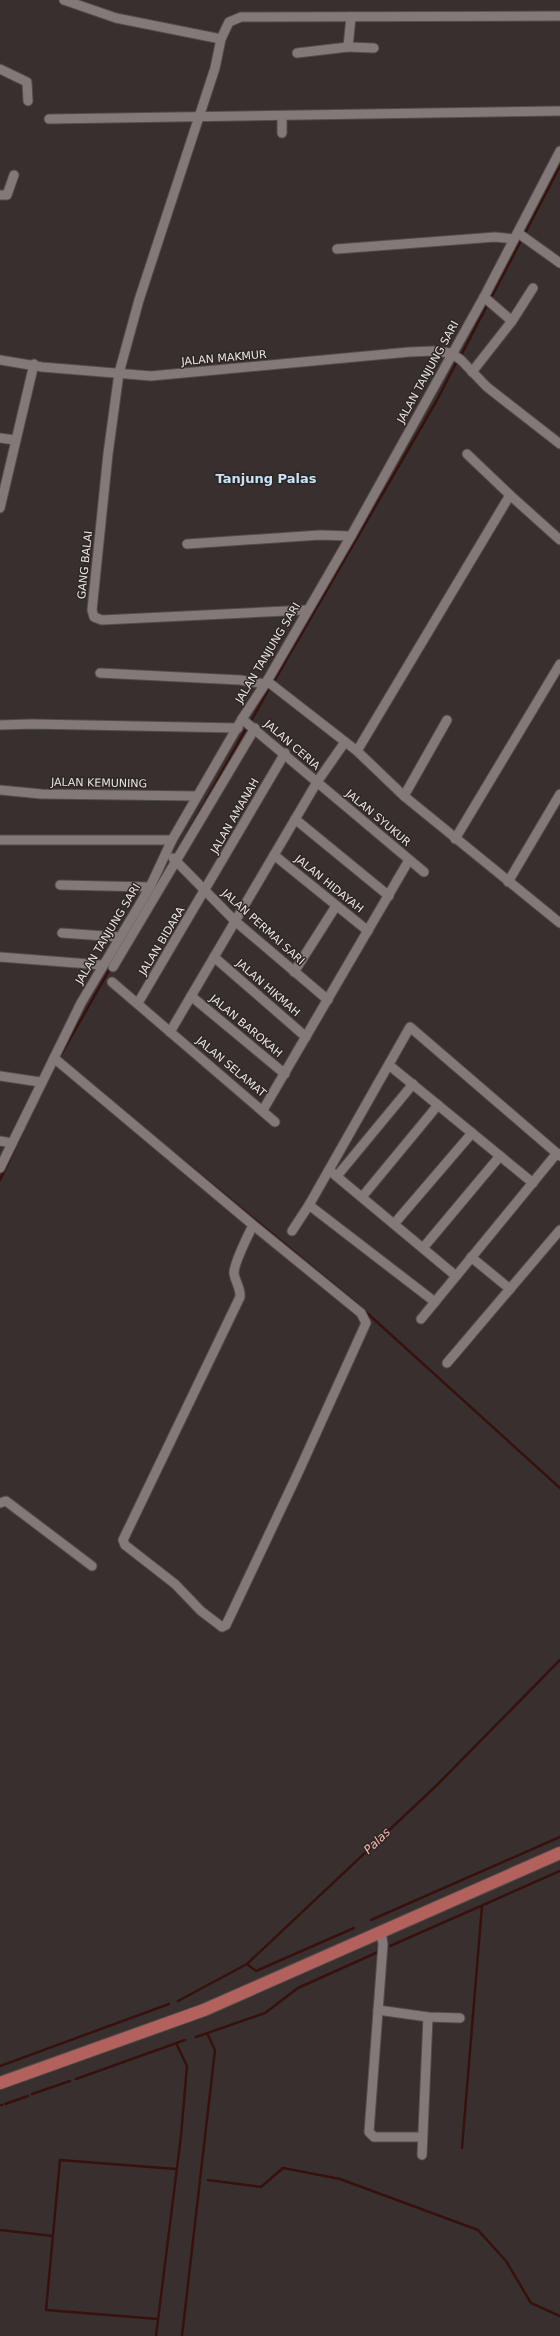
<svg xmlns="http://www.w3.org/2000/svg" width="560" height="2336" font-family="'DejaVu Sans',sans-serif">
<style>
.lines{fill:none;stroke-linecap:round;stroke-linejoin:round}
.stream{stroke:#38100d;stroke-width:2.5}
.minor-casing{stroke:#534d4c;stroke-width:11}
.major-casing{stroke:#534d4c;stroke-width:14}
.minor{stroke:#837978;stroke-width:9}
.major{stroke:#b3615c;stroke-width:12}
.labels{text-anchor:middle;dominant-baseline:central;stroke-width:3;stroke-linejoin:round;paint-order:stroke}
.street-label{font-size:11px;fill:#e8e3e2;stroke:#2e2625}
.water-label{font-size:12px;font-style:italic;fill:#f6b6ae;stroke:#2e2625}
.quarter-label{font-size:13px;font-weight:bold;fill:#c7e3f6;stroke:#2e2625}
</style>
<rect width="100%" height="100%" fill="#38302f"/>
<g class="lines">
<g class="stream">
<polyline points="524,235 560,166"/>
<polyline points="460,357 522,239"/>
<polyline points="273,683 437,400 457,361"/>
<polyline points="250,723 270,687"/>
<polyline points="183,841 247,727"/>
<polyline points="58,1060 111,967"/>
<polyline points="174,1153 356,1303 560,1488"/>
<polyline points="0,1180 23,1131"/>
<polyline points="371,1920 560,1837"/>
<polyline points="390,1946 560,1871"/>
<polyline points="247,1964 256,1971 354,1928"/>
<polyline points="178,2001 247,1964 437,1785 560,1660"/>
<polyline points="196,2037 265,2013 298,1988 378,1952"/>
<polyline points="0,2066 169,2004"/>
<polyline points="76,2079 185,2040"/>
<polyline points="32,2094 70,2081"/>
<polyline points="5,2104 28,2096"/>
<polyline points="0,2105 2,2105"/>
<polyline points="462,2148 482,1906"/>
<polyline points="208,2180 261,2187 283,2168 340,2179 478,2230 506,2261 531,2303 560,2316"/>
<polyline points="0,2230 53,2236"/>
<polyline points="158,2319 46,2310 60,2160 176,2169"/>
<polyline points="156,2336 181,2136 187,2066 176,2043"/>
<polyline points="182,2336 215,2050 207,2033"/>
</g>
<defs>
<g id="minor">
<polyline points="64,0 116,18 221,39"/>
<polyline points="348,47 374,48"/>
<polyline points="297,53 348,47 351,17"/>
<polyline points="0,69 27,82 28,101"/>
<polyline points="282,116 282,133"/>
<polyline points="49,119 560,111"/>
<polyline points="0,195 7,195 14,175"/>
<polyline points="518,233 560,263"/>
<polyline points="337,249 495,237 514,239"/>
<polyline points="484,297 512,321 533,288"/>
<polyline points="0,360 42,367 151,376 409,352 433,351 451,353 461,360 487,387 560,444"/>
<polyline points="472,372 512,321"/>
<polyline points="0,438 15,440"/>
<polyline points="510,495 560,540"/>
<polyline points="0,508 34,364"/>
<polyline points="187,544 320,535 351,536"/>
<polyline points="307,610 102,620 94,617 92,610 108,454 119,373 139,300 215,68 221,39 229,22 241,17 560,16"/>
<polyline points="100,673 240,680 265,684"/>
<polyline points="267,681 357,751 404,796 560,923"/>
<polyline points="242,719 424,872"/>
<polyline points="0,725 32,724 238,728"/>
<polyline points="357,751 510,495 467,454"/>
<polyline points="0,790 41,794 197,796"/>
<polyline points="404,796 447,720"/>
<polyline points="295,819 389,896"/>
<polyline points="455,839 560,664"/>
<polyline points="0,840 172,840"/>
<polyline points="274,855 368,931"/>
<polyline points="173,858 235,921 328,1000"/>
<polyline points="508,882 560,794"/>
<polyline points="60,885 150,887"/>
<polyline points="62,933 119,937"/>
<polyline points="0,957 102,965"/>
<polyline points="214,957 306,1037"/>
<polyline points="113,967 255,728"/>
<polyline points="294,972 336,906"/>
<polyline points="112,982 275,1122"/>
<polyline points="191,996 285,1074"/>
<polyline points="138,1003 285,753"/>
<polyline points="170,1032 317,782 345,742"/>
<path d="M54 1058 253 1225C248 1236 234 1262 234 1273 235 1282 241 1288 240 1297L123 1540 125 1545 175 1584 201 1611 222 1627 226 1625 298 1473 366 1323 361 1313 253 1225"/>
<polyline points="389,1065 533,1183"/>
<polyline points="0,1076 40,1082"/>
<polyline points="263,1110 409,860"/>
<polyline points="0,1141 12,1143"/>
<polyline points="0,1168 81,1003 150,887 172,840 242,719 267,681 351,536 484,297 560,151"/>
<polyline points="329,1170 456,1276"/>
<polyline points="337,1176 413,1084"/>
<polyline points="362,1197 438,1105"/>
<polyline points="309,1205 435,1302"/>
<polyline points="394,1224 472,1133"/>
<polyline points="292,1231 309,1205 410,1027 560,1156"/>
<polyline points="423,1248 500,1156"/>
<polyline points="471,1257 510,1289"/>
<polyline points="421,1319 557,1153"/>
<polyline points="447,1363 560,1230"/>
<polyline points="0,1503 6,1501 92,1566"/>
<polyline points="381,1932 383,1944 369,2132 374,2137 422,2137"/>
<polyline points="378,2010 428,2017 460,2018"/>
<polyline points="422,2155 428,2017"/>
</g>
<polyline id="major" points="0,2083 204,2010 560,1853"/>
</defs>
<use href="#minor" class="minor-casing"/>
<use href="#major" class="major-casing"/>
<use href="#minor" class="minor"/>
<use href="#major" class="major"/>
</g>
<g class="labels">
<g class="street-label">
<text transform="translate(224 358) rotate(-5)">JALAN MAKMUR</text>
<text transform="translate(428 372) rotate(-61)">JALAN TANJUNG SARI</text>
<text transform="translate(85 565) rotate(-84)">GANG BALAI</text>
<text transform="translate(268 653) rotate(-59)">JALAN TANJUNG SARI</text>
<text transform="translate(292 745) rotate(41)">JALAN CERIA</text>
<text transform="translate(99 783) rotate(1)">JALAN KEMUNING</text>
<text transform="translate(235 816) rotate(-60)">JALAN AMANAH</text>
<text transform="translate(378 818) rotate(40)">JALAN SYUKUR</text>
<text transform="translate(329 884) rotate(39)">JALAN HIDAYAH</text>
<text transform="translate(263 927) rotate(42)">JALAN PERMAI SARI</text>
<text transform="translate(108 934) rotate(-59)">JALAN TANJUNG SARI</text>
<text transform="translate(162 941) rotate(-59)">JALAN BIDARA</text>
<text transform="translate(268 988) rotate(41)">JALAN HIKMAH</text>
<text transform="translate(246 1026) rotate(40)">JALAN BAROKAH</text>
<text transform="translate(231 1067) rotate(40)">JALAN SELAMAT</text>
</g>
<g class="water-label">
<text transform="translate(377 1841) rotate(-44)">Palas</text>
</g>
<g class="quarter-label">
<text x="266" y="478">Tanjung Palas</text>
</g>
</g>
</svg>
